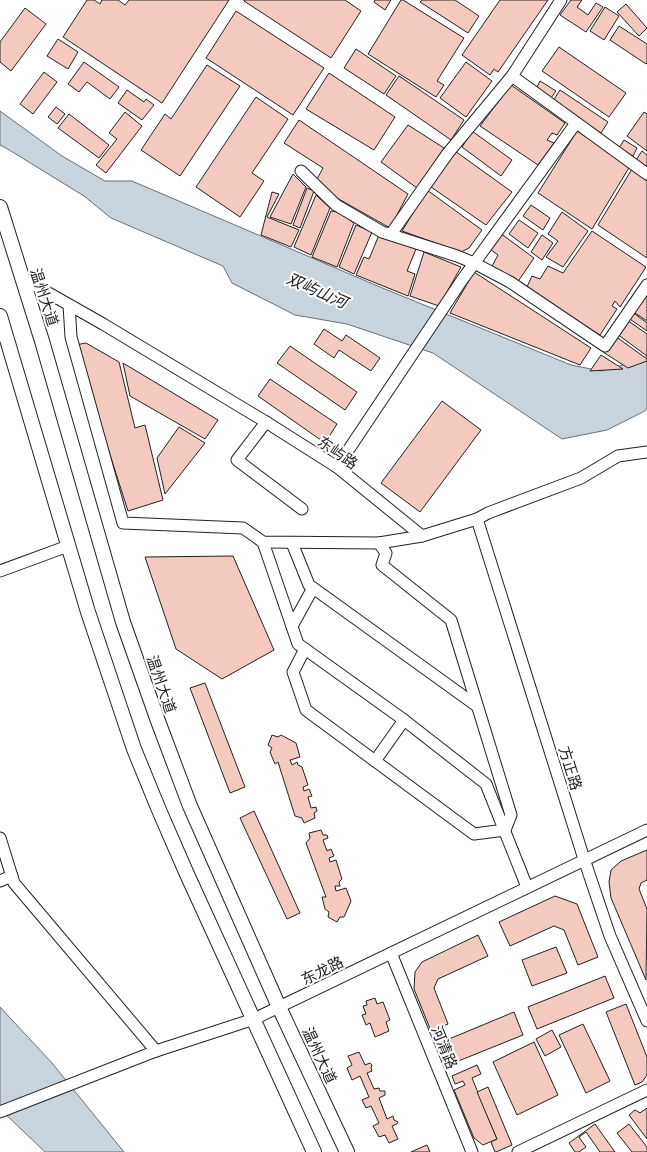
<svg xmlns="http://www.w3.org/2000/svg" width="647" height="1152" font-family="'Noto Serif','Noto Sans SC',serif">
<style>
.water{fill:#c7d3dd;stroke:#6f6f6f}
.building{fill:#f3c9c0;stroke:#222}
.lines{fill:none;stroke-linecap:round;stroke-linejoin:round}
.minor-casing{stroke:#222;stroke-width:13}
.major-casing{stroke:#222;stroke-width:16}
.minor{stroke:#fff;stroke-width:11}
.major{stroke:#fff;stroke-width:14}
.labels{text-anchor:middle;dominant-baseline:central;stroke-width:4;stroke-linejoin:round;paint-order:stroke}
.street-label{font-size:15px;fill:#222;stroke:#fff}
.water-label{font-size:16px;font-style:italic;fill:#222;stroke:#fff}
</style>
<rect width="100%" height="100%" fill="#fff"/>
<g class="water">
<polygon points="0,111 62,156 105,181 132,181 380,287 571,365 601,371 638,361 647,356 647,408 645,411 607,430 562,439 433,353 347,324 295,315 232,283 223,266 111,218 84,196 6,148 0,145"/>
<polygon points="0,1007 52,1063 124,1152 45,1152 0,1109"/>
</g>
<g class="building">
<polygon points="87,0 94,0 100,4 102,0 118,0 125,5 129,0 229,0 162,103 63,37"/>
<polygon points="244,0 345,0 361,11 331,58 244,1"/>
<polygon points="375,0 391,0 385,10 374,2"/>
<polygon points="401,0 403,0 464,38 437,81 444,85 436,97 368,54"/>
<polygon points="422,0 455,0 479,16 468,33 420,2"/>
<polygon points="500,0 548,0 498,72 494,69 490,75 462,55"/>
<polygon points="571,0 582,0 577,7 588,15 596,3 603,7 586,32 560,15"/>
<polygon points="626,4 647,28 639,36 617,12"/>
<polygon points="605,7 619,16 604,40 590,31"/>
<polygon points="25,8 46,24 11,71 0,62 0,42"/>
<polygon points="236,11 324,68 293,115 206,58"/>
<polygon points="619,26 647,44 647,62 646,64 610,40"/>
<polygon points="58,39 78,52 68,69 47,56"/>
<polygon points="559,47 626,93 609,117 542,71"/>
<polygon points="356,49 396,76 384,94 344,68"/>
<polygon points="84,62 119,87 110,99 87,82 79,92 68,84"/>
<polygon points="466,62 492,81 466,117 440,98"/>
<polygon points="207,65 240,86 180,176 141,150 165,114 171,119"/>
<polygon points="44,72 57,82 33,114 20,104"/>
<polygon points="329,73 395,117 374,150 306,109"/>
<polygon points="399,76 464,120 451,140 386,95"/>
<polygon points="540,81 556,91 551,98 536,89"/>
<polygon points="511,85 565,123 557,135 552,133 547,140 554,143 538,165 480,126"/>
<polygon points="127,90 144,102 146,99 154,105 142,120 118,103"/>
<polygon points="560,90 608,122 601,133 553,101"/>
<polygon points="256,97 288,119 252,173 264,181 240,217 196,187"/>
<polygon points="56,107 65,114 57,124 48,117"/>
<polygon points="125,112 142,126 106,173 96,165 117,139 109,133"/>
<polygon points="644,112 647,114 647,151 627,136"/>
<polygon points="69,114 109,145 99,158 58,128"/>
<polygon points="299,120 408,194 390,228 337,198 317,179 323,168 284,143"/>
<polygon points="408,125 444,148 417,188 381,162"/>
<polygon points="472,131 512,160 501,176 462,147"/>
<polygon points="577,131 630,166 592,229 538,193"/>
<polygon points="624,140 637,148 633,156 619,148"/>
<polygon points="455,151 512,192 486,225 431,187"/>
<polygon points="642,151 647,155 647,167 636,160"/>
<polygon points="632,169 647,181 647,258 598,225"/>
<polygon points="293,174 306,187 291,224 270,217"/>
<polygon points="307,188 314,191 300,228 293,225"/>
<polygon points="427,190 482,230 469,248 461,252 402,231"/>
<polygon points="272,192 279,194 267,217 299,230 291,247 261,235"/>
<polygon points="316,195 330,208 311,255 294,247"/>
<polygon points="531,205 550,218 543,230 523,216"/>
<polygon points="331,211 338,212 354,223 337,267 312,257"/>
<polygon points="562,212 588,231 563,267 546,257 558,241 548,234"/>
<polygon points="519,220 538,233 528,248 509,234"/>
<polygon points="356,225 372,232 354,274 339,267"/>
<polygon points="592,231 646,267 620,307 615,301 612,306 617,309 600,335 526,289 532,276 540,279 548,266 563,273"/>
<polygon points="500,233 534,258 517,283 491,268 498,255 490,249"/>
<polygon points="379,235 416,249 407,271 415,274 408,296 356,275 364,257 369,259"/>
<polygon points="542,235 553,243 542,260 531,252"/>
<polygon points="424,252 461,267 439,306 410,296"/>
<polygon points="474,272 591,348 580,365 450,313"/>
<polygon points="644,293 647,295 647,321 632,311"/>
<polygon points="631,311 647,323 647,331 627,317"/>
<polygon points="627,320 647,334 647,356 617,334"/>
<polygon points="324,329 342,341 346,335 380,358 371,371 339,350 334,358 314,344"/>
<polygon points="615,336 647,359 647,361 628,368 603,352"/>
<polygon points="86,343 119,362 135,428 145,425 163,500 128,511 75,345"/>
<polygon points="290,346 357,392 345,410 277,363"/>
<polygon points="601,355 623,369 590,371"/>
<polygon points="123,363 218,420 205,439 130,396"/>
<polygon points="270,379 337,424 325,443 258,396"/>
<polygon points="442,401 481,430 420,512 381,483"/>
<polygon points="179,427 205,443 165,494 157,458"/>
<polygon points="233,556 274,650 222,679 176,649 145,557"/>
<polygon points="205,683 245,787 230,793 190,688"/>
<polygon points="272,735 278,737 281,735 296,743 300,757 290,760 292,765 297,762 298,765 302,767 308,785 303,787 304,791 309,789 312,796 308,797 311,808 316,807 317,811 314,813 315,818 304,823 302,818 295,816 278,762 275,764 270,752 272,748 268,745"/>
<polygon points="254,811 300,913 287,919 240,818"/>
<polygon points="321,830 323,835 327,835 328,838 323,840 327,851 331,849 334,856 329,858 330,862 336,860 342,879 339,882 340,886 335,886 336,891 346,888 351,901 344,917 340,917 337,922 328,917 329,912 325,909 322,897 326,897 306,843 310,838 309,833"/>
<polygon points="647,850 647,880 641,883 639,889 647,909 646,980 611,898 609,882 611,870 621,861"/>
<polygon points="555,896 577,904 598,957 578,965 564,930 554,926 510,946 499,922"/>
<polygon points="478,935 488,956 438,979 434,988 448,1024 431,1031 414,989 415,972 422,962"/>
<polygon points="556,947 567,973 532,986 522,960"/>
<polygon points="605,976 614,998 537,1029 528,1007"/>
<polygon points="375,998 377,1004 383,1002 390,1020 386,1022 389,1031 375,1037 370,1023 366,1025 362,1015 366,1014 363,1006 367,1005 366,1001"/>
<polygon points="626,1004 647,1057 647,1075 642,1082 635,1085 606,1012"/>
<polygon points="514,1012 523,1035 446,1066 437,1044"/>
<polygon points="583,1024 610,1081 586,1093 559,1035"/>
<polygon points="552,1030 561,1047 545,1056 536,1039"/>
<polygon points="534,1042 558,1095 517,1115 493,1062"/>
<polygon points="359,1052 365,1065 370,1063 372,1065 371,1068 372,1071 367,1073 374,1089 379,1088 380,1091 385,1091 385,1095 379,1098 387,1119 393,1116 394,1120 398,1122 397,1124 392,1126 398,1139 389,1143 385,1135 379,1137 373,1126 379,1123 371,1106 366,1108 362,1100 369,1097 360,1076 352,1080 347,1068 352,1065 348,1056"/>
<polygon points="477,1065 481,1074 472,1078 497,1139 483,1145 474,1138 454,1090 465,1085 463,1081 455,1084 452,1076"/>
<polygon points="488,1087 512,1145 496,1152 495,1152 491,1142 497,1139 477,1092"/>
<polygon points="647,1108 647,1139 629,1115 635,1110 640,1113"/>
<polygon points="595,1124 615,1152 600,1152 586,1132 579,1137 586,1147 579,1152 575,1152 569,1143"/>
<polygon points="629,1124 647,1147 647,1152 632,1152 617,1133"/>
<polygon points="427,1145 430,1152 411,1152"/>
</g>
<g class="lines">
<defs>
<g id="minor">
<polyline points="512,76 647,174"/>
<polyline points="301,171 336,205 382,232 457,256 474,263 510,282 605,346 647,285"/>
<polyline points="391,234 448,153 512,76 561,0"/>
<polyline points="22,278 103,324 266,422 337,467 422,536 477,519 488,513 581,478 618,456 647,452"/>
<polyline points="69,305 71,337 123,523 243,528 263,542 379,543 422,536"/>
<polyline points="266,422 237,460 302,509"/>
<polyline points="337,467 462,280 576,123"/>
<polyline points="477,519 584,859 610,936 647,1021"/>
<polyline points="263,542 298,644 404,720 486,784 527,887"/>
<polyline points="292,543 309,585 477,706"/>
<polyline points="0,571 68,546"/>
<polyline points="292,626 313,588"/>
<polyline points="305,649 293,672 306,710 474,834 505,830 511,815 451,620 382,565 386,553 379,543"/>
<polyline points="375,761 404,720"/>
<polyline points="0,838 14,883 156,1051"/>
<polyline points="0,881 12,876"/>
<polyline points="391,953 472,1152"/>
<polyline points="0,1112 156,1051 254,1019 647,830"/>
<polyline points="518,1152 647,1090"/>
</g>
<g id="major">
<polyline points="0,207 42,341 123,622 158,721 190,806 279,1007 347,1152"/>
<polyline points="0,316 88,612 134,749 159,810 186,872 314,1152"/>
</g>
</defs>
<use href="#minor" class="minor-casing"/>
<use href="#major" class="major-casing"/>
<use href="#minor" class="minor"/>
<use href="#major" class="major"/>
</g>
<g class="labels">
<g class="street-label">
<text transform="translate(45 297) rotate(72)">温州大道</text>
<text transform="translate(338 452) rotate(35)">东屿路</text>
<text transform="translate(162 684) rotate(71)">温州大道</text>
<text transform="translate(571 768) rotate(73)">方正路</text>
<text transform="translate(322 970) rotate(-26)">东龙路</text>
<text transform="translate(445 1047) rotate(68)">河清路</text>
<text transform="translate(320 1055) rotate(65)">温州大道</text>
</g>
<g class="water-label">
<text transform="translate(317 290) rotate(24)">双屿山河</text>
</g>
</g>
</svg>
